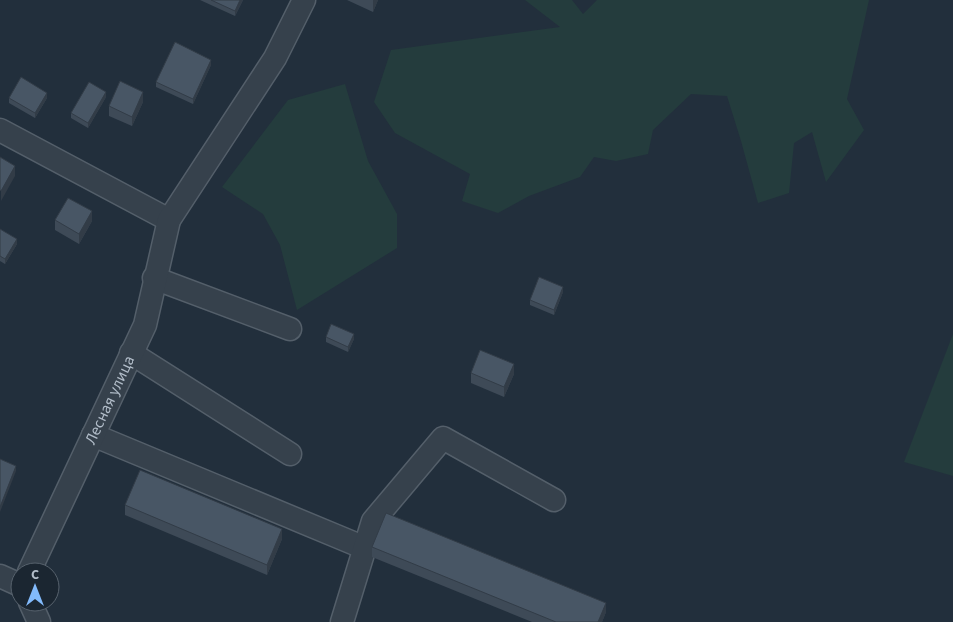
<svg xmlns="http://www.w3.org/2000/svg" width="953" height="622" font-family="'Source Sans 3',sans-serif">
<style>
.green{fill:#243c3d}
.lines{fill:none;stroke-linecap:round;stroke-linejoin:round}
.minor-casing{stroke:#545f6a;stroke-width:25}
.minor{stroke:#36414c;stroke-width:22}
.wall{fill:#3e4a57}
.shaded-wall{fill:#323c47}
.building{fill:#485665;stroke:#323c47}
.labels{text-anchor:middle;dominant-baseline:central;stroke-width:5;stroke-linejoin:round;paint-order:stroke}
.street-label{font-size:16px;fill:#b1bcc8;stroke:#1b2631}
</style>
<rect width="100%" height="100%" fill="#222f3c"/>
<g class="green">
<polygon points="525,0 572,0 583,14 597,0 869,0 847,99 864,130 826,182 812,132 794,143 789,193 758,203 741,141 727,96 691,94 653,130 648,154 616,161 594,157 580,177 529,196 498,213 462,201 470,174 395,133 374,102 391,50 560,27"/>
<polygon points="345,84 368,161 397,214 397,248 297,310 280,245 263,214 222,187 288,100"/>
<polygon points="953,334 953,476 904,462"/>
</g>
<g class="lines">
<defs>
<g id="minor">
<polyline points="0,130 169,220"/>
<polyline points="154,278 290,329"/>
<polyline points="131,353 290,454"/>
<polyline points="93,435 365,548"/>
<path id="s1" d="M29 572 145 325 169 220 275 58 304 0"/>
<polyline points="0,576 20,585"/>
<polyline points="30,602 39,622"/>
<polyline points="342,622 373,521 443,438 554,500"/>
</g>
</defs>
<use href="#minor" class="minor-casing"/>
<use href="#minor" class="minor"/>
</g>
<g class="wall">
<polygon points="200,0 243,0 235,16"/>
<polygon points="347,0 378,0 373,12"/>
<polygon points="211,65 193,104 156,87 156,82"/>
<polygon points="106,97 88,128 71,118 71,113"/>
<polygon points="9,98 47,98 35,118 9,103"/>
<polygon points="143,102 132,126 109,116 109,106"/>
<polygon points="55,220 92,221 79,244 55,230"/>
<polygon points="0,229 17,244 5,264 0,261"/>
<polygon points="563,292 554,315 530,305 530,300"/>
<polygon points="326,337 354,339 348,352 326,342"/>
<polygon points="471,373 514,374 504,397 471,383"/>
<polygon points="125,505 282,539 267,575 125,515"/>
<polygon points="372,547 606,612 602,622 532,622 372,557"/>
</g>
<g class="shaded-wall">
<polygon points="240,0 243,0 235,16 235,11"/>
<polygon points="373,0 378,0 373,12"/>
<polygon points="211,60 211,65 193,104 193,99"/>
<polygon points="106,92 106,97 88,128 88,123"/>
<polygon points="143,92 143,102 132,126 132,117"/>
<polygon points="47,93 47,98 35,118 35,113"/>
<polygon points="15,166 15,176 1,201 1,191"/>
<polygon points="92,211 92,221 79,244 79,234"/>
<polygon points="17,239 17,244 5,264 5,259"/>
<polygon points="563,287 563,292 554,315 554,310"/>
<polygon points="354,334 354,339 348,352 348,347"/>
<polygon points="514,364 514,374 504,397 504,387"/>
<polygon points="16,466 16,471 0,512 0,507"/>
<polygon points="282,529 282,539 267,575 267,565"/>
<polygon points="606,603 606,612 602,622 598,622"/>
</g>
<g class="building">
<polygon points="211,0 240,0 235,11"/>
<polygon points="175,42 211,60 193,99 156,82"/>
<polygon points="21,77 47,93 35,113 9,98"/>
<polygon points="120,81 143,92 132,117 109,106"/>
<polygon points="89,82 106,92 88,123 71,113"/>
<polygon points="0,157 15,166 1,191 0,190"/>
<polygon points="68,198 92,211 79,234 55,220"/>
<polygon points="0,229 17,239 5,259 0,256"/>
<polygon points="539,277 563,287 554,310 530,300"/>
<polygon points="331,324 354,334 348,347 326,337"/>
<polygon points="480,350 514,364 504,387 471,373"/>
<polygon points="0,459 16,466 0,507"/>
<polygon points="140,470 282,529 267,565 125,505"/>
<polygon points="386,513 606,603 598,622 556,622 372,547"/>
</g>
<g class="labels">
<g class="street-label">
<text stroke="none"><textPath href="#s1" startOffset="190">Лесная улица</textPath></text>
</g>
</g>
<g transform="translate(35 587)"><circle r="24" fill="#1b2631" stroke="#57626d"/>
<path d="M0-4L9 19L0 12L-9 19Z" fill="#82bafb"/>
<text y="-8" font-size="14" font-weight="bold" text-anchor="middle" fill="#b1bcc8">С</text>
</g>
</svg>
